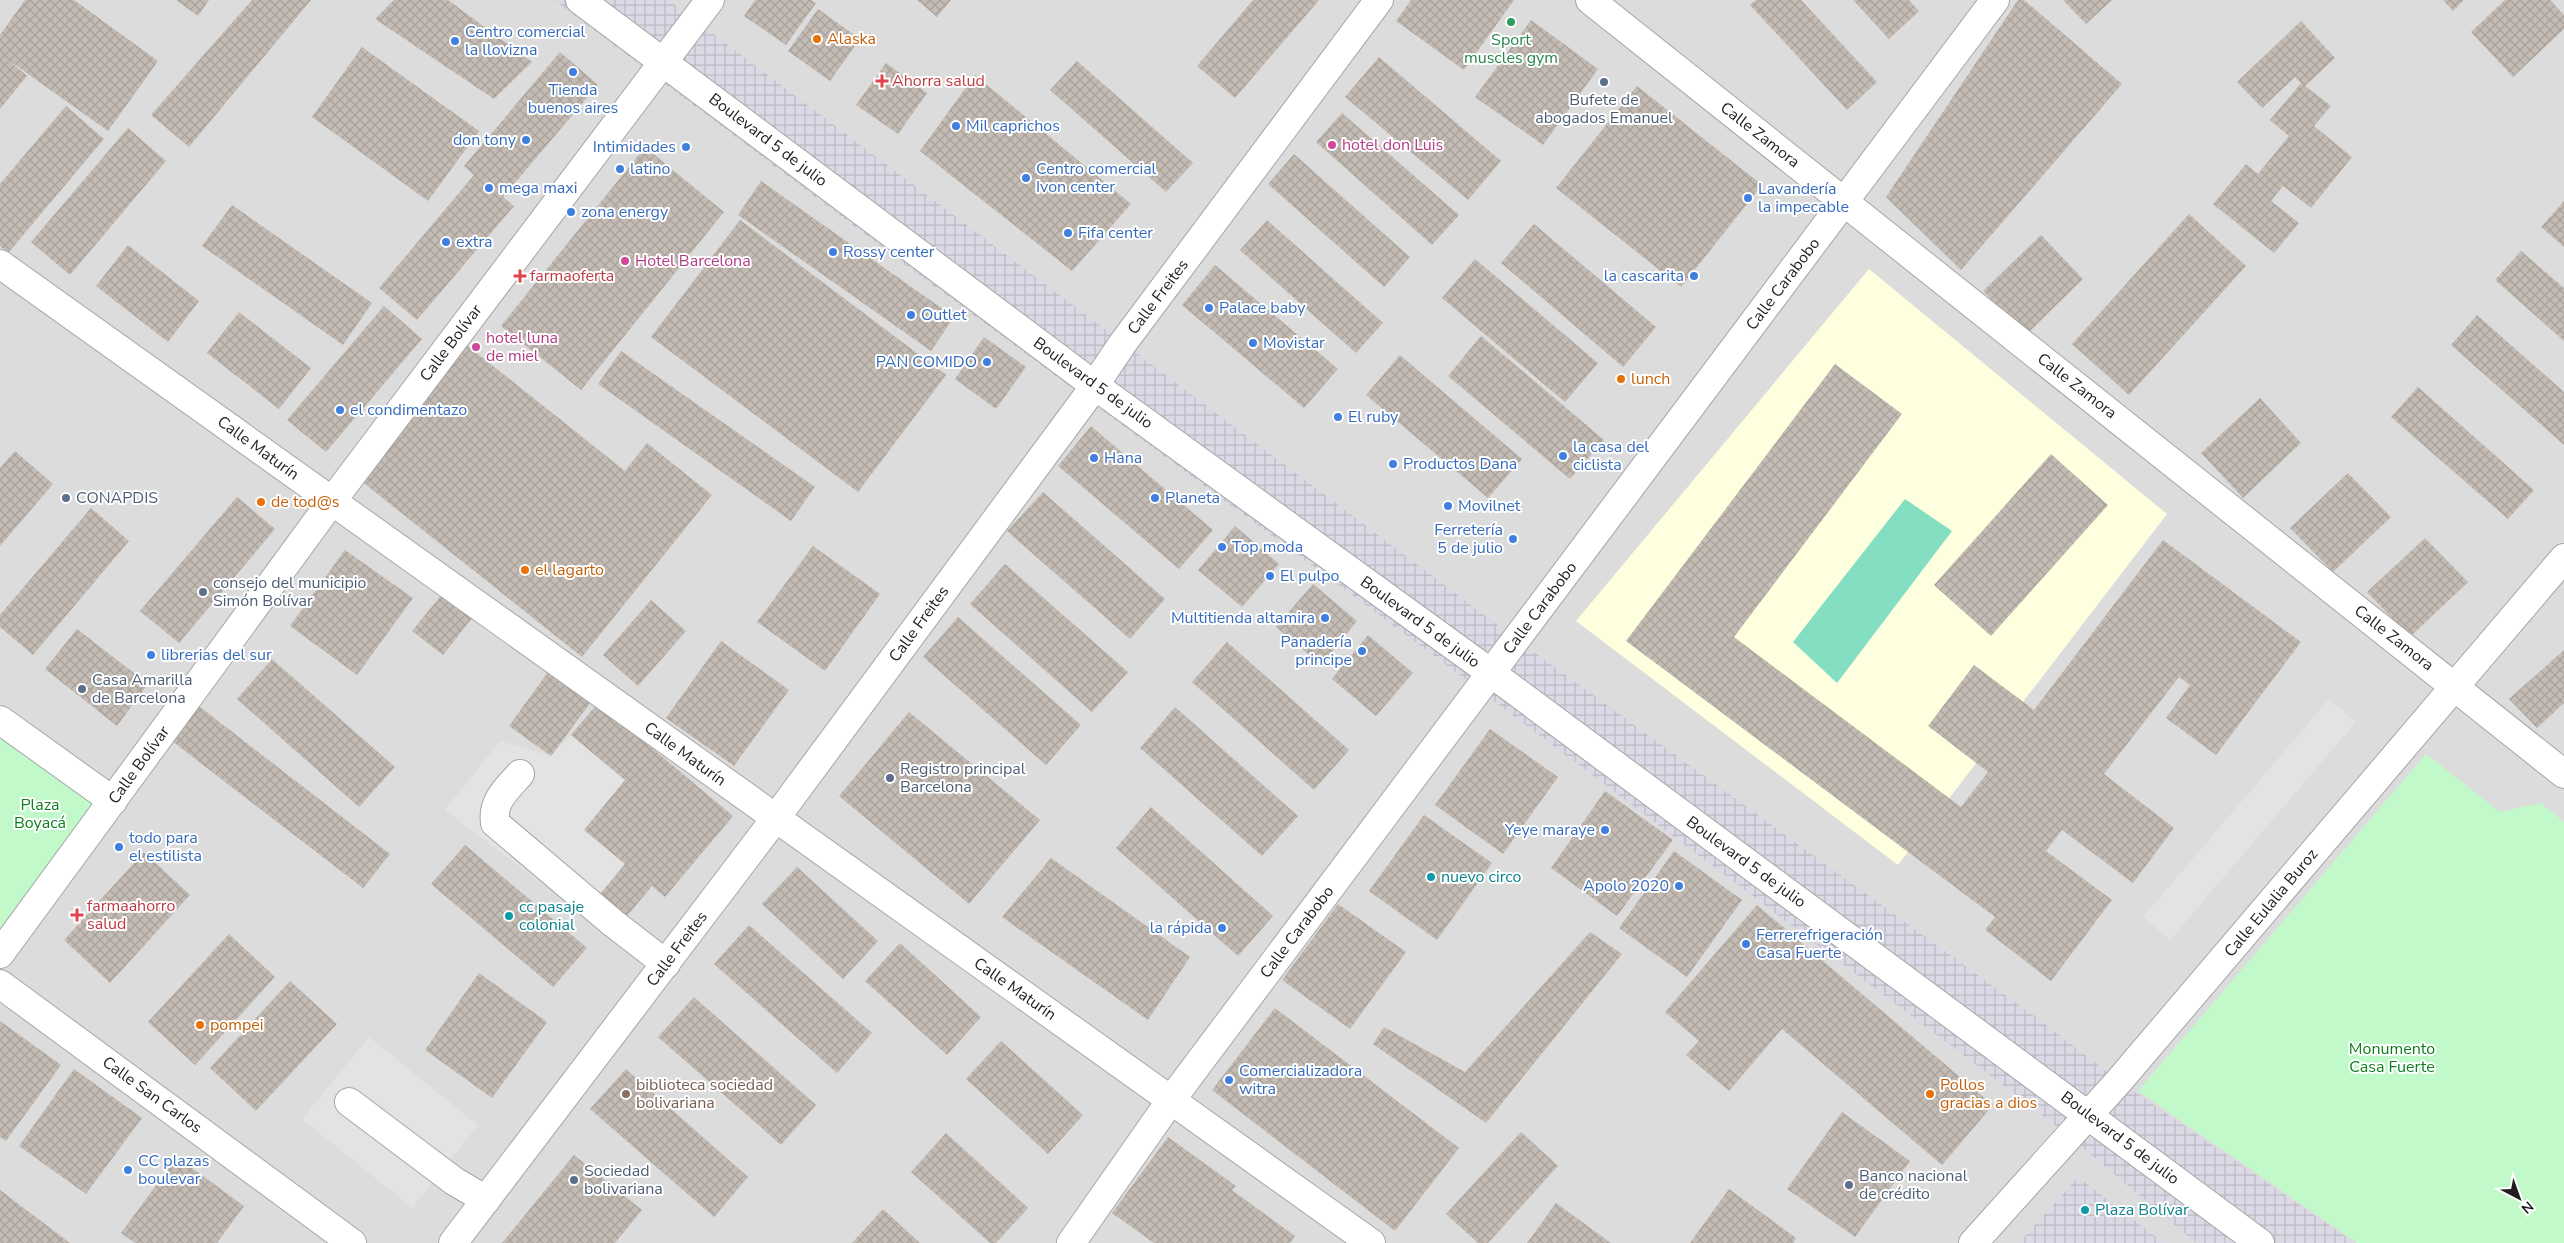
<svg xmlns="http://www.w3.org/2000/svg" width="2564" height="1243" font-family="'Nunito Sans',sans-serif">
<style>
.residential{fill:#dddcdc}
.education{fill:#fdffdf}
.park{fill:#c2f9cb}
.pitch{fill:#83dec2}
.parking{fill:#e3e3e3}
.plaza{fill:url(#plaza-grid)}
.building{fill:url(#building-cross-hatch)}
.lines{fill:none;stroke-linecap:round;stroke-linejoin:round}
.minor-casing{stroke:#a6a6a6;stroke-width:30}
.minor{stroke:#fff;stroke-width:28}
.leisure-dot{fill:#2e9e5b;stroke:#fff;stroke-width:2}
.food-dot{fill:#e8710a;stroke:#fff;stroke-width:2}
.shop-dot{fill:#3f7fe0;stroke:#fff;stroke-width:2}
.health-dot{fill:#e0444e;stroke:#fff;stroke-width:2}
.service-dot{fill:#5c6f8a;stroke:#fff;stroke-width:2}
.hotel-dot{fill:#d1479c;stroke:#fff;stroke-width:2}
.culture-dot{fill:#0f9aa8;stroke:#fff;stroke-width:2}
.education-dot{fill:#8d6e63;stroke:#fff;stroke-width:2}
.labels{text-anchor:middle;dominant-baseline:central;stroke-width:4;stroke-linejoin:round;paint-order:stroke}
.shop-label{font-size:16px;fill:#366cbe;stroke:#fff;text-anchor:start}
.food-label{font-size:16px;fill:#c56008;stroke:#fff;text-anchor:start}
.leisure-label{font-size:16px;fill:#27864d;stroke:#fff}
.health-label{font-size:16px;fill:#be3a42;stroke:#fff;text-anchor:start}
.service-label{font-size:16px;fill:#4e5e75;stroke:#fff;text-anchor:start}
.street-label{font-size:16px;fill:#1f1f1f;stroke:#fff}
.hotel-label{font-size:16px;fill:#b23c85;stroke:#fff;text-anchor:start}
.park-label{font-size:16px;fill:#0c7e1e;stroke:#fff}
.culture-label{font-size:16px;fill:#0d838f;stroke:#fff;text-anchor:start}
.education-label{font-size:16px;fill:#785e54;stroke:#fff;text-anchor:start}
</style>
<defs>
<pattern id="plaza-grid" width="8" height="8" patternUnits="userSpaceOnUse" patternTransform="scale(1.25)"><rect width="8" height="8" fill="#dad9e5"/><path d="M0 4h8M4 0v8" fill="none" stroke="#bbbac4"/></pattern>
<pattern id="building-cross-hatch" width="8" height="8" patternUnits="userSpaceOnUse" patternTransform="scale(1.25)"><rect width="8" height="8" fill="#c4bcb4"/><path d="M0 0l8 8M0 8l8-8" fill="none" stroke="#a8a19a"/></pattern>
</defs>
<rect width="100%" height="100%" fill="#f0ede5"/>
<rect class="residential" x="0" y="0" width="2564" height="1243"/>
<polygon class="education" points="1869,269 2167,514 1898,865 1576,621"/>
<g class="park">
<polygon points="0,734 99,805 0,941"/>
<polygon points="2426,754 2500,812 2541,803 2564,822 2564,1243 2357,1243 2138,1091"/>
</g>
<polygon class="pitch" points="1905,499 1952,531 1837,683 1793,642"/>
<g class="parking">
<polygon points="2329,699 2356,722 2170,940 2143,917"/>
<polygon points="571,735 625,780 584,830 625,864 595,900 572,906 445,810 500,741 551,756"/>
<polygon points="369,1037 478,1125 412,1208 302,1119"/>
</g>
<g class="plaza">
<polygon points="554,0 668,0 1516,639 2041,1021 2119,1081 2355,1243 2196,1243 2069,1136 2007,1088 1437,658 904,264"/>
<polygon points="2078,1177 2164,1243 2019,1243"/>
</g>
<g class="building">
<polygon points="25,0 74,0 158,61 108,131 7,59 27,76 0,109 0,35"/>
<polygon points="176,0 209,0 198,16"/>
<polygon points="252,0 311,0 189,147 151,115"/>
<polygon points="394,0 448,0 532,62 494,99 375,19"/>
<polygon points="755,0 811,0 816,3 786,45 744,16"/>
<polygon points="917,0 951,0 937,17"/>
<polygon points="1253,0 1319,0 1235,98 1197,66"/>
<polygon points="1411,0 1514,0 1464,70 1396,21"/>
<polygon points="1756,0 1801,0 1877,82 1847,110 1750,5"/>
<polygon points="1853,0 1909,0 1919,11 1889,39"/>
<polygon points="2018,0 2024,0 2122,84 1961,270 1886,197"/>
<polygon points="2063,0 2112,0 2086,24"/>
<polygon points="2443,0 2464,0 2453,11"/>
<polygon points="2505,0 2550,0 2564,15 2564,29 2513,77 2471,32"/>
<polygon points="818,9 860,39 830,81 788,51"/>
<polygon points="1531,20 1598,69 1543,145 1475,97"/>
<polygon points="2301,21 2335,58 2305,86 2331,106 2314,126 2352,157 2311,208 2283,186 2271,201 2299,223 2274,253 2213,204 2246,164 2258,174 2289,136 2270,120 2301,83 2295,77 2262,108 2237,82"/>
<polygon points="362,47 479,131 428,201 312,117"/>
<polygon points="560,52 598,85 503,197 514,206 417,320 379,288 474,175 464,166"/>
<polygon points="1379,57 1501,161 1468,200 1345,97"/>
<polygon points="1077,61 1193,163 1166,192 1050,90"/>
<polygon points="886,63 927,93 898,134 856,105"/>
<polygon points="975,75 1131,204 1072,271 920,151"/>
<polygon points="1637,86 1762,185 1681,287 1556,188"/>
<polygon points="66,106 104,139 8,253 0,246 0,184"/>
<polygon points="1342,113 1459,215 1432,245 1316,142"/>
<polygon points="128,128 166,161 70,275 31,242"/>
<polygon points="645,147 724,212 581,390 501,326"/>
<polygon points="1294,154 1410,257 1384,287 1268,184"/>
<polygon points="761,181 954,317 931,351 738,215"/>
<polygon points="2564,201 2564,247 2541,227"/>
<polygon points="232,205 372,303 343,345 202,246"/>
<polygon points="2189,214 2246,266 2129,395 2072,344"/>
<polygon points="740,220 946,375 858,492 651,337"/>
<polygon points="1267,220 1383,323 1356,353 1240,250"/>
<polygon points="1534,224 1656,327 1623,367 1501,263"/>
<polygon points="2041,235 2083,279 2026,335 1983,291"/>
<polygon points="128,245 199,301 168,342 96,286"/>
<polygon points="2521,251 2564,288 2564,341 2495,280"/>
<polygon points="1475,259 1598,363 1565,402 1442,298"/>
<polygon points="1215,265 1338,369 1304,408 1182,305"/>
<polygon points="384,306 422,339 326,452 287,420"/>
<polygon points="239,312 311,368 279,409 207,353"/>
<polygon points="2477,315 2564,392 2564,445 2451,345"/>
<polygon points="1481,336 1604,440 1570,479 1448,376"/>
<polygon points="984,337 1026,367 996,409 955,379"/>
<polygon points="463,342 625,471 647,443 712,495 582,657 355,476"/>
<polygon points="621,351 815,487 791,521 598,384"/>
<polygon points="1400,355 1522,459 1488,498 1366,395"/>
<polygon points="1835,364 1902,414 1734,637 1961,807 1988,772 1928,726 1974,665 2034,710 2163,540 2301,642 2216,755 2166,718 2190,685 2179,677 2104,774 2174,828 2133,883 2062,830 2046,851 2112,900 2051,981 1985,930 1995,917 1626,641"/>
<polygon points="2418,387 2534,490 2508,519 2391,417"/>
<polygon points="2260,398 2301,443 2243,498 2201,453"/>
<polygon points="1091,426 1213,530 1179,569 1058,466"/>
<polygon points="15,451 53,484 0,546 0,468"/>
<polygon points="2051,454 2108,505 1991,636 1934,585"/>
<polygon points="2348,473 2391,517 2333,572 2290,528"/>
<polygon points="1043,492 1165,599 1130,639 1007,531"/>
<polygon points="237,497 275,529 179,643 140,611"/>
<polygon points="91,508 129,541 33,655 0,627 0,615"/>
<polygon points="1235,526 1279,564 1242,607 1198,570"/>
<polygon points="2425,538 2468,582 2410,637 2367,592"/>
<polygon points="813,546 880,594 825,671 757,622"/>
<polygon points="345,550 413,598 357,675 290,626"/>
<polygon points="1005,564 1128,672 1092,712 970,604"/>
<polygon points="1313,584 1357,621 1321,665 1276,627"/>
<polygon points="443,593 473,617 443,655 412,631"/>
<polygon points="651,600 686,631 638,686 603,655"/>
<polygon points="958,617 1081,725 1046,765 923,657"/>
<polygon points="77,629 148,684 117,726 45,669"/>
<polygon points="1368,635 1413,673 1376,716 1332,679"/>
<polygon points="721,641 789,690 734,766 666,718"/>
<polygon points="1227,642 1349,750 1314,790 1192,682"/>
<polygon points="2564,650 2564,703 2537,728 2509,699"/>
<polygon points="272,659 395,767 359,807 237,699"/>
<polygon points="548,672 591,702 551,756 509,726"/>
<polygon points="195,703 390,854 363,888 168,738"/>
<polygon points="598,703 733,816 665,897 652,886 622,922 595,900 625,864 584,830 625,780 571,735"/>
<polygon points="1175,707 1298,816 1262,856 1140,748"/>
<polygon points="909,712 1040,820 969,904 839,796"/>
<polygon points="1490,729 1558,777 1503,854 1435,805"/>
<polygon points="1605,791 1673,840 1617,916 1551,868"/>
<polygon points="1151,807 1273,916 1238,956 1116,848"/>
<polygon points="1424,815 1492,863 1437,940 1369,891"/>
<polygon points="465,845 587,948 553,987 431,884"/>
<polygon points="1674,851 1742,900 1687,977 1619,928"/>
<polygon points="144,852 190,895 110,983 64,940"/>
<polygon points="1051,858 1190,957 1148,1020 1002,917"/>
<polygon points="797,867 878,941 843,979 762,904"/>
<polygon points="1338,904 1406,952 1350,1029 1282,980"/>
<polygon points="1757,905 1993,1105 1942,1165 1782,1029 1729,1091 1686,1055 1699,1041 1665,1012"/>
<polygon points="749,925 872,1033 837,1073 714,964"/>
<polygon points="1590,932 1622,954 1486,1123 1373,1044 1384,1027 1465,1072"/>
<polygon points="229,934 275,977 195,1065 148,1022"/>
<polygon points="900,943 981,1017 947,1055 865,981"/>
<polygon points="479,973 547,1022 492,1098 425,1050"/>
<polygon points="290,981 337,1024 256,1111 210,1068"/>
<polygon points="694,997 816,1105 781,1145 658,1037"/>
<polygon points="1275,1008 1459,1148 1395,1231 1212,1090"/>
<polygon points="0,1021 61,1065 6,1141 0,1137"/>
<polygon points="1001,1041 1083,1115 1048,1154 966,1079"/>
<polygon points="74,1069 142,1118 86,1194 19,1146"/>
<polygon points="626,1069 748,1177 714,1217 590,1109"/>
<polygon points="1842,1112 1910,1161 1855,1237 1787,1189"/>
<polygon points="1521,1132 1558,1166 1488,1243 1478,1243 1446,1214"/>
<polygon points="946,1133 1028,1208 996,1243 990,1243 911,1172"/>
<polygon points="1168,1137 1236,1186 1232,1190 1295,1236 1290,1243 1154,1243 1112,1213"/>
<polygon points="574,1155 642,1210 615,1243 502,1243"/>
<polygon points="177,1157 244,1206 217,1243 135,1243 121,1233"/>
<polygon points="1729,1189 1796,1238 1793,1243 1690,1243"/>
<polygon points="0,1190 70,1243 0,1243"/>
<polygon points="1556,1203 1611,1243 1527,1243"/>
<polygon points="883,1209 920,1243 852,1243"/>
</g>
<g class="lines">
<defs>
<g id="minor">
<polyline points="580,0 1094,385 1491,673 2260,1243"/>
<polyline points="1590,0 2564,774"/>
<polyline points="0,264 1371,1243"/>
<polyline points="0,720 113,801"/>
<path d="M520 774C506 790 492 801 495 823L613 923 666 964"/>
<polyline points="0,954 332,501 710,0"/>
<polyline points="0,984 352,1243"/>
<polyline points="349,1102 454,1181 486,1200"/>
<polyline points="453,1243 775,819 1086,398 1123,343 1379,0"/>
<polyline points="1071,1243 1171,1100 1995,0"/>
<polyline points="1973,1243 2119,1081 2564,558"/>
</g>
</defs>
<use href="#minor" class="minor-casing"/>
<use href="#minor" class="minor"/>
</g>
<circle class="leisure-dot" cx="1511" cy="22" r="5"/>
<g class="food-dot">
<circle cx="817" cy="39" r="5"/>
<circle cx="1621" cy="379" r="5"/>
<circle cx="261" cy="502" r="5"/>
<circle cx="525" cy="570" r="5"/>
<circle cx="200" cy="1025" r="5"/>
<circle cx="1930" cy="1094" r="5"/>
</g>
<g class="shop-dot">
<circle cx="455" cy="41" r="5"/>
<circle cx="573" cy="72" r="5"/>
<circle cx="956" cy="126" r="5"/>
<circle cx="526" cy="140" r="5"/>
<circle cx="686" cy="147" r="5"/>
<circle cx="620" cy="169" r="5"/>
<circle cx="1026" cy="178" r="5"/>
<circle cx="489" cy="188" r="5"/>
<circle cx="1748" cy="198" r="5"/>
<circle cx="571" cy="212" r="5"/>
<circle cx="1068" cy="233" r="5"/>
<circle cx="446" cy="242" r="5"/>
<circle cx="833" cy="252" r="5"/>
<circle cx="1694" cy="276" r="5"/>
<circle cx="1209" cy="308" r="5"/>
<circle cx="911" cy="315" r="5"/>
<circle cx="1253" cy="343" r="5"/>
<circle cx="987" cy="362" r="5"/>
<circle cx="340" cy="410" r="5"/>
<circle cx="1338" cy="417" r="5"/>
<circle cx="1563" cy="456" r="5"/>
<circle cx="1094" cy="458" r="5"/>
<circle cx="1393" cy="464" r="5"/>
<circle cx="1155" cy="498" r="5"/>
<circle cx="1448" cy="506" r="5"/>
<circle cx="1513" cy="539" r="5"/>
<circle cx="1222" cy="547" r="5"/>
<circle cx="1270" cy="576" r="5"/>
<circle cx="1325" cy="618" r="5"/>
<circle cx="1362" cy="651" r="5"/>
<circle cx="151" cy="655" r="5"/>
<circle cx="1605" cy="830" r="5"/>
<circle cx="119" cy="847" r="5"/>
<circle cx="1679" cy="886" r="5"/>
<circle cx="1222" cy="928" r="5"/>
<circle cx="1746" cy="944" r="5"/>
<circle cx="1229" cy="1080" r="5"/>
<circle cx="128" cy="1170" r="5"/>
</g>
<g class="health-dot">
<path d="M879.5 73.5h5v5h5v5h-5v5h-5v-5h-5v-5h5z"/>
<path d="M517.5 268.5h5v5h5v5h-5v5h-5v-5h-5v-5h5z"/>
<path d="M74.5 907.5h5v5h5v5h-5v5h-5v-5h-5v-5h5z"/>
</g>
<g class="service-dot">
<circle cx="1604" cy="82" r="5"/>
<circle cx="66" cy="498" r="5"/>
<circle cx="203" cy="592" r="5"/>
<circle cx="82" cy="689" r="5"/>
<circle cx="890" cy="778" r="5"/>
<circle cx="574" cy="1180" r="5"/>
<circle cx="1849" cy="1185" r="5"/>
</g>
<g class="hotel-dot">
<circle cx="1332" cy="145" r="5"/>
<circle cx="625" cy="261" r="5"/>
<circle cx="476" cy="347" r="5"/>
</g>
<g class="culture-dot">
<circle cx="1431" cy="877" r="5"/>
<circle cx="509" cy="916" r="5"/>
<circle cx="2085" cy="1210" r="5"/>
</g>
<circle class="education-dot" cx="626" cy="1094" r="5"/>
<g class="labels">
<g class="shop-label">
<text x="465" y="32">Centro comercial<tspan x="465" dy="18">la llovizna</tspan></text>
<text x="573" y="90" text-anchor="middle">Tienda<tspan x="573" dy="18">buenos aires</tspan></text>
<text x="966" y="126">Mil caprichos</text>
<text x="516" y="140" text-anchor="end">don tony</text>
<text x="676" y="147" text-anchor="end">Intimidades</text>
<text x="630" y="169">latino</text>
<text x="1036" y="169">Centro comercial<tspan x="1036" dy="18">Ivon center</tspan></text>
<text x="499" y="188">mega maxi</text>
<text x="1758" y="189">Lavandería<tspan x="1758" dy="18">la impecable</tspan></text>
<text x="581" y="212">zona energy</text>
<text x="1078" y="233">Fifa center</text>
<text x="456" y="242">extra</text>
<text x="843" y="252">Rossy center</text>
<text x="1684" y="276" text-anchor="end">la cascarita</text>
<text x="1219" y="308">Palace baby</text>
<text x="921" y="315">Outlet</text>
<text x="1263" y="343">Movistar</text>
<text x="977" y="362" text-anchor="end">PAN COMIDO</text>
<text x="350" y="410">el condimentazo</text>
<text x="1348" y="417">El ruby</text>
<text x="1573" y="447">la casa del<tspan x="1573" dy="18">ciclista</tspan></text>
<text x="1104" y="458">Hana</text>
<text x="1403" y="464">Productos Dana</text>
<text x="1165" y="498">Planeta</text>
<text x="1458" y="506">Movilnet</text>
<text x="1503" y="530" text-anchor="end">Ferretería<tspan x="1503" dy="18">5 de julio</tspan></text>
<text x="1232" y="547">Top moda</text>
<text x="1280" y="576">El pulpo</text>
<text x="1315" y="618" text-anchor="end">Multitienda altamira</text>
<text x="1352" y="642" text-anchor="end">Panadería<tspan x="1352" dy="18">principe</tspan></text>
<text x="161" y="655">librerias del sur</text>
<text x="1595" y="830" text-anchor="end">Yeye maraye</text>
<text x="129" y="838">todo para<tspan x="129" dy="18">el estilista</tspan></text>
<text x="1669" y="886" text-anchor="end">Apolo 2020</text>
<text x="1212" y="928" text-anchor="end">la rápida</text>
<text x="1756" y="935">Ferrerefrigeración<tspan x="1756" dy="18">Casa Fuerte</tspan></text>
<text x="1239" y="1071">Comercializadora<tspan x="1239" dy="18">witra</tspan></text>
<text x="138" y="1161">CC plazas<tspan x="138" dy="18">boulevar</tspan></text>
</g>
<g class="food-label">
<text x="827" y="39">Alaska</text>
<text x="1631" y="379">lunch</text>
<text x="271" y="502">de tod@s</text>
<text x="535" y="570">el lagarto</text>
<text x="210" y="1025">pompei</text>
<text x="1940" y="1085">Pollos<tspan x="1940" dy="18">gracias a dios</tspan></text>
</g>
<g class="leisure-label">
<text x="1511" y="40">Sport<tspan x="1511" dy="18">muscles gym</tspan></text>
</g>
<g class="health-label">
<text x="892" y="81">Ahorra salud</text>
<text x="530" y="276">farmaoferta</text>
<text x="87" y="906">farmaahorro<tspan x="87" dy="18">salud</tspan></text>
</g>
<g class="service-label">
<text x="1604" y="100" text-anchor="middle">Bufete de<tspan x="1604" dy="18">abogados Emanuel</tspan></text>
<text x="76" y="498">CONAPDIS</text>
<text x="213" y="583">consejo del municipio<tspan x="213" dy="18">Simón Bolívar</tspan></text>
<text x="92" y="680">Casa Amarilla<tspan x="92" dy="18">de Barcelona</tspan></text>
<text x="900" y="769">Registro principal<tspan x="900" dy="18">Barcelona</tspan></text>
<text x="584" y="1171">Sociedad<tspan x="584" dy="18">bolivariana</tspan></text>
<text x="1859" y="1176">Banco nacional<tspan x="1859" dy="18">de crédito</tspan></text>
</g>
<g class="street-label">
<text transform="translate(1760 135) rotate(38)">Calle Zamora</text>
<text transform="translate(768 140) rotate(37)">Boulevard 5 de julio</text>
<text transform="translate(1783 284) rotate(-53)">Calle Carabobo</text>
<text transform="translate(1158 297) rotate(-53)">Calle Freites</text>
<text transform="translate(451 343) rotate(-53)">Calle Bolívar</text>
<text transform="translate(1093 383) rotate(36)">Boulevard 5 de julio</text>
<text transform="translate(2077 386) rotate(38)">Calle Zamora</text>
<text transform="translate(258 448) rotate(36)">Calle Maturín</text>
<text transform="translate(1540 608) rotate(-53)">Calle Carabobo</text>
<text transform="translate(1420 622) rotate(36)">Boulevard 5 de julio</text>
<text transform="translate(919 624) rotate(-54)">Calle Freites</text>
<text transform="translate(2394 638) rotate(38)">Calle Zamora</text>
<text transform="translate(685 754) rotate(36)">Calle Maturín</text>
<text transform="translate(139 765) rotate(-54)">Calle Bolívar</text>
<text transform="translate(1746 862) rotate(36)">Boulevard 5 de julio</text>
<text transform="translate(2271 903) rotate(-50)">Calle Eulalia Buroz</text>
<text transform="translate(1297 932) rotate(-53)">Calle Carabobo</text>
<text transform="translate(677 949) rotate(-53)">Calle Freites</text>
<text transform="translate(1015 989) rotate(35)">Calle Maturín</text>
<text transform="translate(152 1095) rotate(36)">Calle San Carlos</text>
<text transform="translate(2120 1138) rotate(37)">Boulevard 5 de julio</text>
</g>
<g class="hotel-label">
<text x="1342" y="145">hotel don Luis</text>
<text x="635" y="261">Hotel Barcelona</text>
<text x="486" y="338">hotel luna<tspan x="486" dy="18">de miel</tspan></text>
</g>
<g class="park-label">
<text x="40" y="805">Plaza<tspan x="40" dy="18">Boyacá</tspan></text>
<text x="2392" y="1049">Monumento<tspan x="2392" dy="18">Casa Fuerte</tspan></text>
</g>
<g class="culture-label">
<text x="1441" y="877">nuevo circo</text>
<text x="519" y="907">cc pasaje<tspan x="519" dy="18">colonial</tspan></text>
<text x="2095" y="1210">Plaza Bolívar</text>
</g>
<g class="education-label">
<text x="636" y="1085">biblioteca sociedad<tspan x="636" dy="18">bolivariana</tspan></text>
</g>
</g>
<g transform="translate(2519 1198) rotate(139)" stroke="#ffffff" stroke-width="4" paint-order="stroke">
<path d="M0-4L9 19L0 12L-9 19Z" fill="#1f1f1f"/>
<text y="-8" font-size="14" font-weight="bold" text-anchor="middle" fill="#1f1f1f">N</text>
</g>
</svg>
